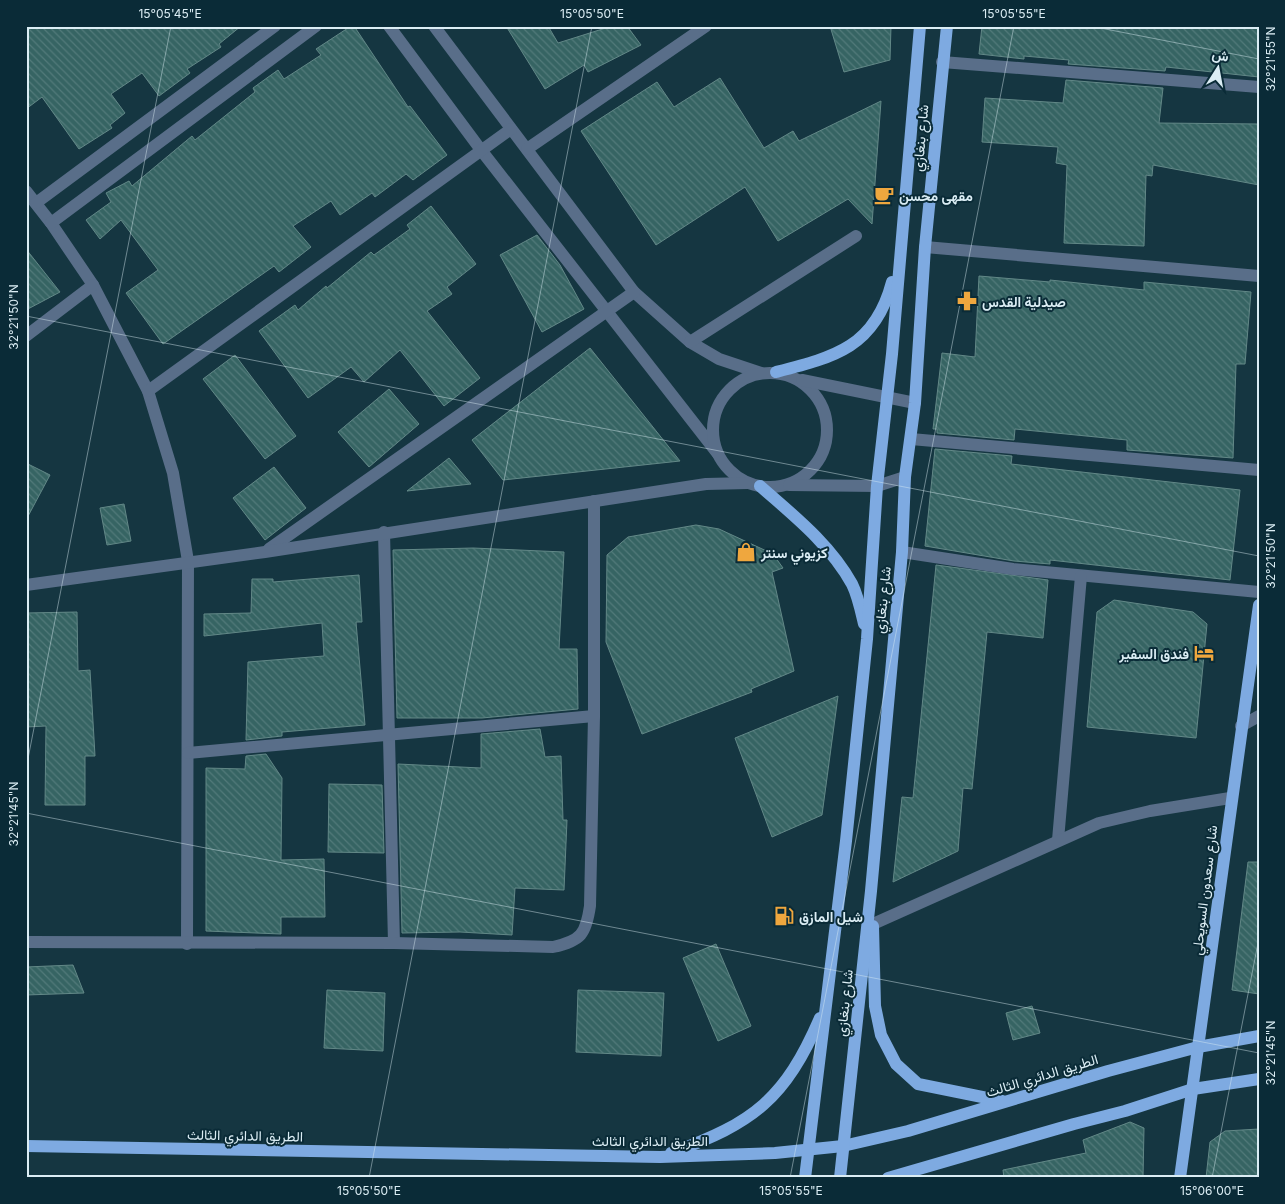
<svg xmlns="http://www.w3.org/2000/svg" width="1285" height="1204" font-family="Inter,Vazirmatn,sans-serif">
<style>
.building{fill:url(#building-back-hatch);stroke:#628887}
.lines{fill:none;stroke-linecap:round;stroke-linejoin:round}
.minor{stroke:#596e89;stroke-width:12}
.major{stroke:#7eaae1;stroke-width:12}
.ticks{fill:none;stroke:#dbedf4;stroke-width:1;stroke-opacity:0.45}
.labels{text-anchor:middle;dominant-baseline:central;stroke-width:4;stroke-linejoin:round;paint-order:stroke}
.street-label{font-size:14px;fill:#dbedf4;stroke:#0a2b37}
.poi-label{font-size:14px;font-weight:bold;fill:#dbedf4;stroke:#0a2b37;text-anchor:start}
.neatline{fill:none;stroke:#dbedf4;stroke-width:2}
.ticks-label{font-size:12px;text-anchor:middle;fill:#dbedf4}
</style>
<defs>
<pattern id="building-back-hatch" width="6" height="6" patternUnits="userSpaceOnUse" patternTransform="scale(1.25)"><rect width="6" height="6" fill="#366463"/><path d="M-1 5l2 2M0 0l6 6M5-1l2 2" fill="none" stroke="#527a7a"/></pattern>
</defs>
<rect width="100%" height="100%" fill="#153641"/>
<g class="building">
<polygon points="26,26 241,26 219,44 221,47 187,69 190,73 159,96 142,73 111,94 125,113 110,125 112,128 79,149 42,97 26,109"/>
<polygon points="351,26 354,26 408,107 410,106 447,155 413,180 406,174 375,197 372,193 340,215 331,201 293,226 311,247 279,272 274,266 163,344 126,293 158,270 121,220 100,239 86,220 111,202 106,193 129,181 132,186 192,136 195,140 255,92 253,88 278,70 284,79 321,55 316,49"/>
<polygon points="506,26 548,26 558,43 612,26 627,26 641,45 588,72 584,65 545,89"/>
<polygon points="830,26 891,26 890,60 844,72"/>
<polygon points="982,26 1259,26 1259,77 1166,67 1165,71 1068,64 1069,60 1024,56 1024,59 979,54"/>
<polygon points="720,78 764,148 793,131 799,141 881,101 872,224 848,199 778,241 745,187 656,245 581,131 657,82 674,107"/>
<polygon points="1066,80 1163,88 1159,123 1259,124 1259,185 1153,165 1152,176 1146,175 1144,246 1064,243 1067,165 1056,163 1058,147 982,142 985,98 1063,103"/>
<polygon points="431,206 476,264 447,287 452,294 427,311 480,378 444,406 400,350 364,382 351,367 308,398 259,331 295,305 298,310 326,286 327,288 371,252 374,255 410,229 407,225"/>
<polygon points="537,235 560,265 584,309 542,332 500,255"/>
<polygon points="26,249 60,292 26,310"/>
<polygon points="979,276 1050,282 1050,280 1144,290 1144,282 1251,292 1245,364 1236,364 1233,458 1127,450 1127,440 1015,429 1014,440 937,433 937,429 933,429 942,353 975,357"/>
<polygon points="590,348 680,461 503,480 472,440"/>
<polygon points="235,355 296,436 265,459 203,379"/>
<polygon points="389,389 419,424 369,467 338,432"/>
<polygon points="935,449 1012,456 1011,464 1240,490 1230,580 1050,560 1050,564 1014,561 925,546"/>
<polygon points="449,458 471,484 407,491"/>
<polygon points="26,463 50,475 26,520"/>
<polygon points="274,467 306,508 265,540 233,498"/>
<polygon points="124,504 131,541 107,545 100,508"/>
<polygon points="696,525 719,529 773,554 783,568 772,572 794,671 751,689 752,692 642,734 606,642 607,555 628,537"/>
<polygon points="473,548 564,552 559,649 577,649 578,709 482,718 397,718 393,550"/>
<polygon points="936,565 1048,580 1043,638 987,632 972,789 963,788 958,851 893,882 902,797 913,798"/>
<polygon points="359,575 362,622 356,622 365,725 282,732 282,736 246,740 248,662 324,656 322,623 204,636 204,614 251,613 252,579 273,579 273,582"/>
<polygon points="1114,600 1193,612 1207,624 1196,738 1087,727 1097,612"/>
<polygon points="77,612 78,671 90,670 95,756 85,756 85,805 45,805 46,726 26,727 26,613"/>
<polygon points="838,696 822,815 772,837 735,738"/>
<polygon points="540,729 545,757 561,756 563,820 567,820 564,890 515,888 512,935 460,932 402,933 398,764 481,768 481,734"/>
<polygon points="266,754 282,778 281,860 324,859 325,917 281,917 281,934 206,931 206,768 245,769 246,756"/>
<polygon points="329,784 382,785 384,853 328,852"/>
<polygon points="1248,862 1259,862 1259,994 1232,990"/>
<polygon points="716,944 751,1026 718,1041 683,958"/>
<polygon points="73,965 84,993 26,995 26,967"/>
<polygon points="327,990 385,993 383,1051 324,1048"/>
<polygon points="578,990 664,993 661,1056 576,1052"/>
<polygon points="1032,1006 1040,1033 1013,1040 1006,1013"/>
<polygon points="1130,1122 1144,1128 1143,1178 1004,1178 1003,1170 1086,1153 1083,1140"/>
<polygon points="1259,1129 1259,1178 1206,1178 1210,1142 1225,1131"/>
</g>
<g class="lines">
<g class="minor">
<polyline points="389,26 481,150 718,454"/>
<polyline points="434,26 634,292 690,342 719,359 761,373"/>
<polyline points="942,62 1259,87"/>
<polyline points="527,149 706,26"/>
<polyline points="26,191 51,223 93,285 148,391 173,473 188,561 187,944"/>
<polyline points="36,203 275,26"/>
<polyline points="51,223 316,26"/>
<polyline points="925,247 1259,276"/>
<polyline points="26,336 93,285"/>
<polyline points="690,342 856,236"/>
<circle cx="770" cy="430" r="57"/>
<polyline points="802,380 915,403"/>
<polyline points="148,391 511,129"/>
<polyline points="911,439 1259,470"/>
<polyline points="789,485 877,486 905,477"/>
<polyline points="384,532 394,943"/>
<polyline points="269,549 634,292"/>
<polyline points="902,552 1013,569 1259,592"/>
<polyline points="26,585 265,552 706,484 748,483"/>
<polyline points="1241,726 1259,716"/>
<polyline points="188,753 594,716"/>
<polyline points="1058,840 1081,576"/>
<polyline points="873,924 1099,823 1150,811 1230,798"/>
<path d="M26 942 394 943 553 947C581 941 586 934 590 906L594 716V501"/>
</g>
<g class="major">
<path d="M776 372C835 357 875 347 892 282"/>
<path d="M760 486C793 515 830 544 852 584 858 596 861 611 864 624"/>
<polyline points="873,926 875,1006 881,1035 896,1064 918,1084 1002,1101"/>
<polyline points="26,1146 660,1157 775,1153 843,1146 908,1131 1108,1071 1198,1047 1259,1036"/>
<path d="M671 1153C754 1123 785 1099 820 1018"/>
<polyline points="805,1178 846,841 867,639 877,486 892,354 920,26"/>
<polyline points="840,1178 871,891 902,552 905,477 915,403 925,247 947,26"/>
<polyline points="888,1178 1074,1124 1125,1111 1193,1089 1259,1079"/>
<path d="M1180 1178C1208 987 1231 796 1259 605"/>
</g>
</g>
<path class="ticks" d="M1090 26 1259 59M26 316 1259 556M26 769 171 26M26 813 1259 1053M369 1178 592 26M790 1178 1014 26M1212 1178 1259 938"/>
<defs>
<symbol id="cafe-bare" viewBox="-9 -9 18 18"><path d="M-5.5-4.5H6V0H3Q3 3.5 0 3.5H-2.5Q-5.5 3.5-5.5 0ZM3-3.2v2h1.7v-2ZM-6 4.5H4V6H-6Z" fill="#efa73e" stroke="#0a2b37" stroke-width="2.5" paint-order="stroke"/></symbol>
<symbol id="pharmacy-bare" viewBox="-9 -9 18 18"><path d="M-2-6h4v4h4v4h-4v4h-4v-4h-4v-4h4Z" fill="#efa73e" stroke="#0a2b37" stroke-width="2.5" paint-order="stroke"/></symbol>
<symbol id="shop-bare" viewBox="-9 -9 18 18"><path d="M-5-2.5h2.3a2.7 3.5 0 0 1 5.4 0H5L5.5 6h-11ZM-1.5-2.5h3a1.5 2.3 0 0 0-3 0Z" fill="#efa73e" stroke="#0a2b37" stroke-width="2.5" paint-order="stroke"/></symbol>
<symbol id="hotel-bare" viewBox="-9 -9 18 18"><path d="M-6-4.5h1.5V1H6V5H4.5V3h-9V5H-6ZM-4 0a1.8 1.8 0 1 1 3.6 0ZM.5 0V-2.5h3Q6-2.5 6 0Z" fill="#efa73e" stroke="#0a2b37" stroke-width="2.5" paint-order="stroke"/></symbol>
<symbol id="fuel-bare" viewBox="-9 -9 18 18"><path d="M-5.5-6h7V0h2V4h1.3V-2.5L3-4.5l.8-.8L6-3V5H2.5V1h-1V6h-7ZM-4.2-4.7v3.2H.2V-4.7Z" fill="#efa73e" stroke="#0a2b37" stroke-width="2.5" paint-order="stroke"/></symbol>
</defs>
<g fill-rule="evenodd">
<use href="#cafe-bare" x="870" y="181" width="28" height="28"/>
<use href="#pharmacy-bare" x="953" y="287" width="28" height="28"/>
<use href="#shop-bare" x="732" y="538" width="28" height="28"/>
<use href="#hotel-bare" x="1190" y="639" width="28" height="28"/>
<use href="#fuel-bare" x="770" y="902" width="28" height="28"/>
</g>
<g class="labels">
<g class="street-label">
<text transform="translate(920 138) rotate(-85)">شارع بنغازي</text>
<text transform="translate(882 600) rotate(-84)">شارع بنغازي</text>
<text transform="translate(1204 890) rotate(-83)">شارع سعدون السويحلي</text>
<text transform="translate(844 1003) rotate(-84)">شارع بنغازي</text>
<text transform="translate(1042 1075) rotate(-17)">الطريق الدائري الثالث</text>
<text transform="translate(245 1135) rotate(1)">الطريق الدائري الثالث</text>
<text x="650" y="1140">الطريق الدائري الثالث</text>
</g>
<g class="poi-label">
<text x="899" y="195">مقهى محسن</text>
<text x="982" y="301">صيدلية القدس</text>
<text x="761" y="552">كزيوني سنتر</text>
<text x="1189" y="653" text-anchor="end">فندق السفير</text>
<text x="799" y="916">شيل المازق</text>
</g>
</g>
<rect width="1285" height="1204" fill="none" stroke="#0a2b37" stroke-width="55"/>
<g transform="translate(1218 68) rotate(11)" stroke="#0a2b37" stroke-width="4" paint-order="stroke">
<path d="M0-4L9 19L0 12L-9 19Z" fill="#dbedf4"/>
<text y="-8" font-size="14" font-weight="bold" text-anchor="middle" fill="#dbedf4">ش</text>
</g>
<rect x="28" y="28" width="1230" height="1148" class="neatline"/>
<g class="ticks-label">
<text x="170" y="18">15°05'45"E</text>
<text x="592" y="18">15°05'50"E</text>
<text x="1014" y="18">15°05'55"E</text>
<text transform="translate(1271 59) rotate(-90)" y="4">32°21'55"N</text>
<text transform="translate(14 317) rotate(-90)" y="4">32°21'50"N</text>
<text transform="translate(1271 556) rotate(-90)" y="4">32°21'50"N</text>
<text transform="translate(14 814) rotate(-90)" y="4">32°21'45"N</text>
<text transform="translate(1271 1053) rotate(-90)" y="4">32°21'45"N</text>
<text x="369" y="1195">15°05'50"E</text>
<text x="791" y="1195">15°05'55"E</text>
<text x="1212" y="1195">15°06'00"E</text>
</g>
</svg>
